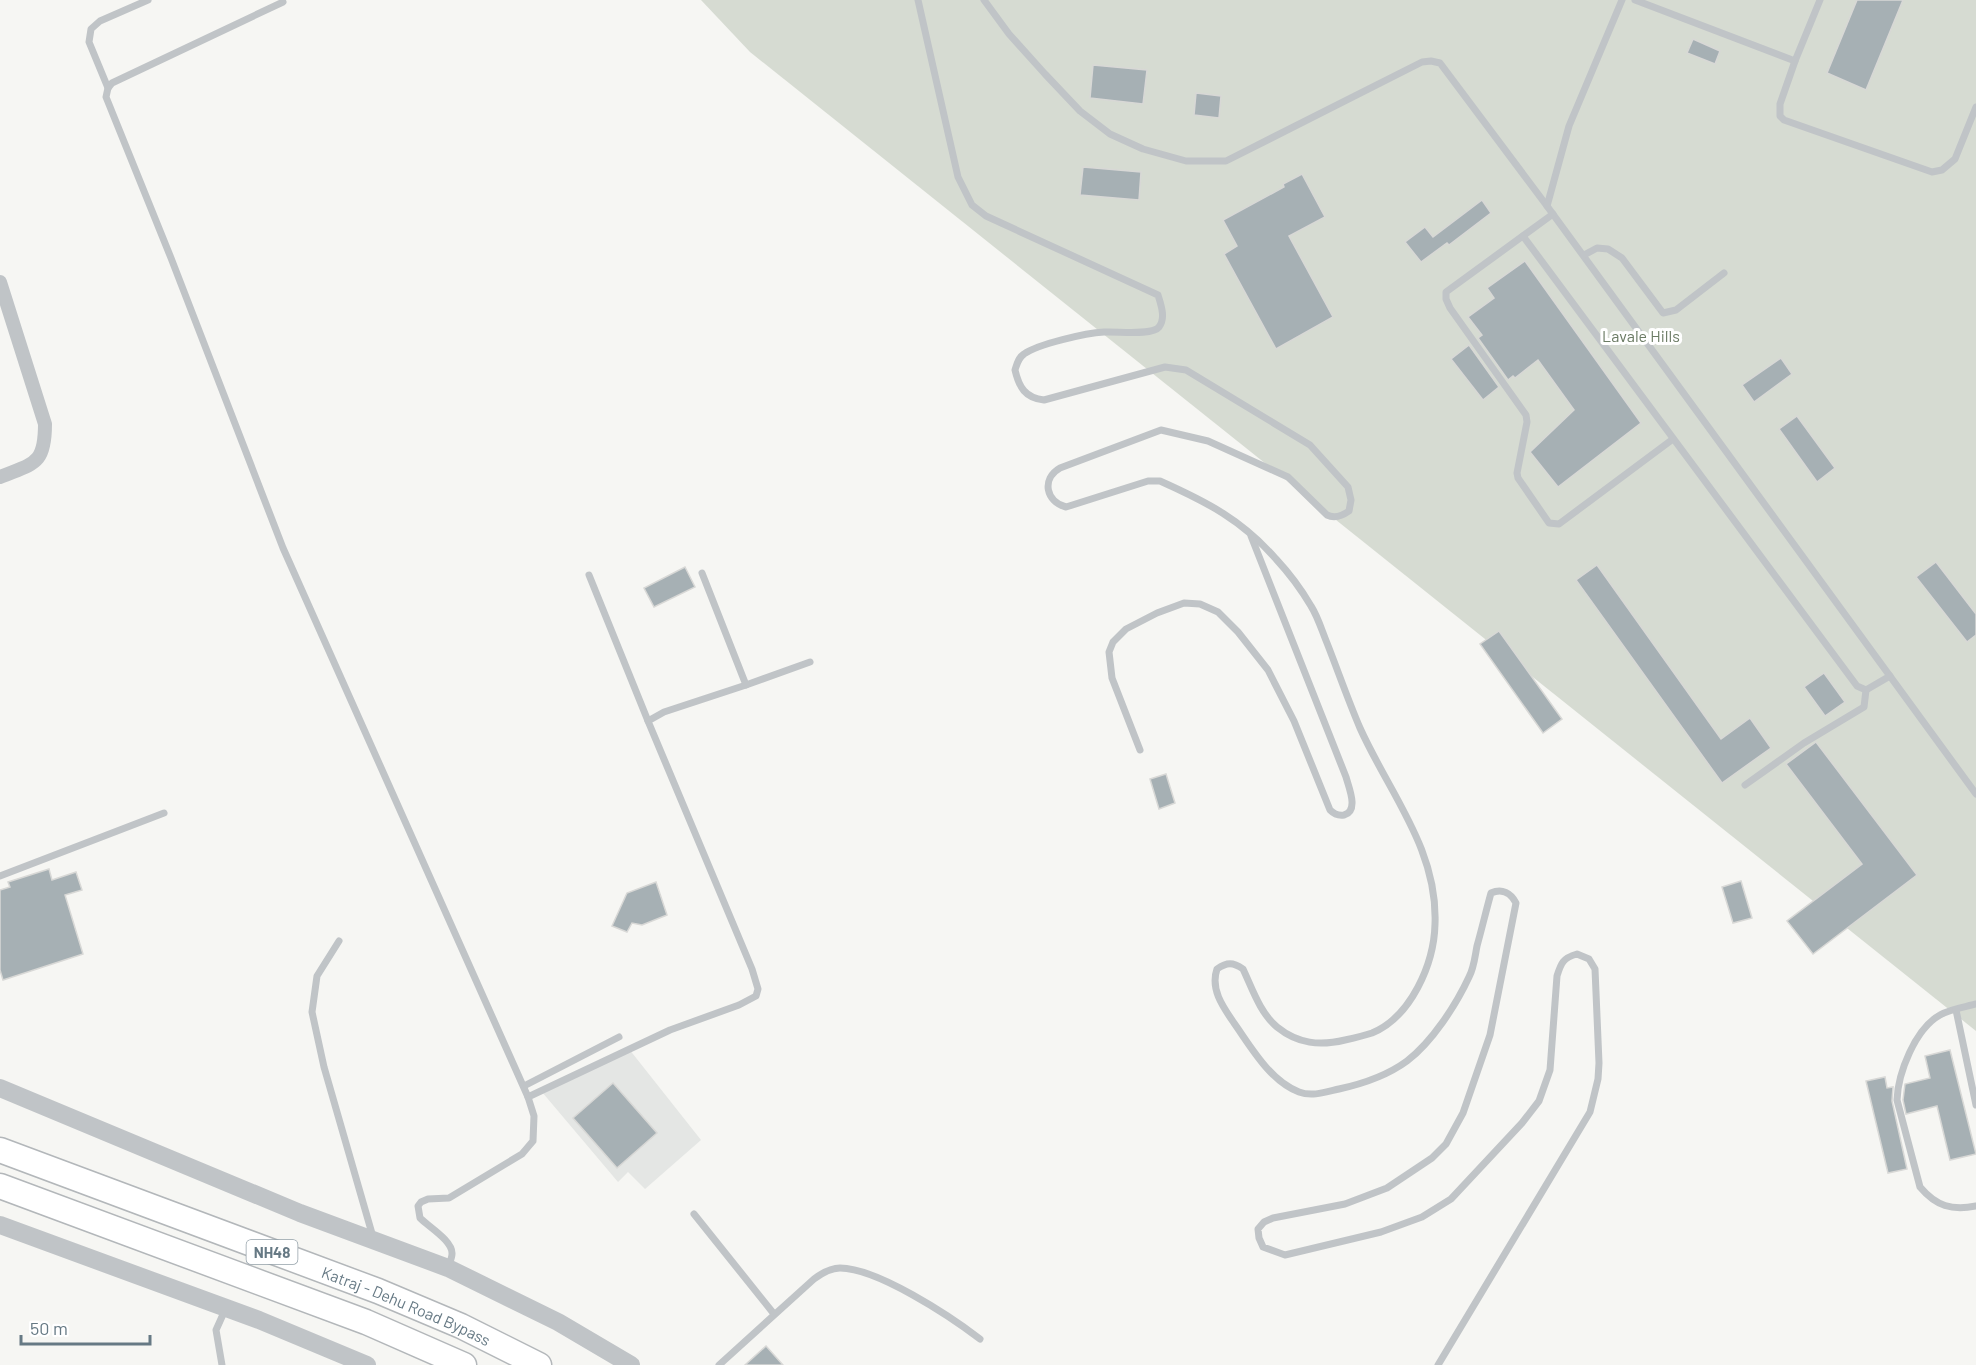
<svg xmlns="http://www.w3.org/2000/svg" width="1976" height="1365" font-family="Barlow,sans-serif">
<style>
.built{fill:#e4e6e4}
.green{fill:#d6dbd2}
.building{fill:#a6b0b4;stroke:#d8d8d6;stroke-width:1.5}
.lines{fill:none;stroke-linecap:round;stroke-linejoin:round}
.trunk-casing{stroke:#b3b7ba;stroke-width:27}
.service{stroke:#c0c4c7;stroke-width:7}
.minor{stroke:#c0c4c7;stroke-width:14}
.tertiary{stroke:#c0c4c7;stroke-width:18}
.trunk{stroke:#fff;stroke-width:24}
.labels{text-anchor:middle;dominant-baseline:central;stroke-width:6;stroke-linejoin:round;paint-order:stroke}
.shield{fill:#fff;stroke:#94a1a9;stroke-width:1.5}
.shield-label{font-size:15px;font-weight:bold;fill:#667984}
.park-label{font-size:16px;fill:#6b7b64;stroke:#fff}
.street-label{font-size:16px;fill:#667984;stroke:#fff}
</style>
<rect width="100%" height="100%" fill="#f6f6f3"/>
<polygon class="built" points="629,1049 701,1140 645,1189 628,1172 618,1182 542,1092"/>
<polygon class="green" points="701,0 1976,0 1976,1031 750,52"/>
<g class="building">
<polygon points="1857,0 1903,0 1866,90 1827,73"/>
<polygon points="1693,39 1720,51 1715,64 1687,53"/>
<polygon points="1093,65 1147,70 1143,104 1090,98"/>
<polygon points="1196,93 1221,96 1219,118 1194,115"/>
<polygon points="1083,167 1141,172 1139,200 1080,195"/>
<polygon points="1302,174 1325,217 1289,236 1333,317 1276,349 1224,254 1237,246 1223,220 1284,187 1283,184"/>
<polygon points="1482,200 1491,213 1449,245 1447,243 1421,262 1405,242 1425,227 1433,237"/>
<polygon points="1525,261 1641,423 1558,487 1530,452 1574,410 1538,360 1515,378 1513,376 1508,380 1478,338 1482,335 1468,317 1494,298 1487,288"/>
<polygon points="1469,345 1499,387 1483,400 1451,359"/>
<polygon points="1781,358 1792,374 1754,402 1742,385"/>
<polygon points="1797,416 1835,468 1817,482 1779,429"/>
<polygon points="1936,562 1976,614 1976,635 1967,642 1916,577"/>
<polygon points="1597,565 1721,739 1750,718 1771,748 1722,783 1576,580"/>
<polygon points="685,567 695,587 654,607 644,588"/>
<polygon points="1499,631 1562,719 1543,733 1480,644"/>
<polygon points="1824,673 1845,702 1825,716 1804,687"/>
<polygon points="1816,742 1917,875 1813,954 1787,921 1862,864 1786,764"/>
<polygon points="1166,774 1175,803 1159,809 1150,779"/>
<polygon points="49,869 52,880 76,872 82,890 65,895 83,954 3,980 0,970 0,890 10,887 8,882"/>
<polygon points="1741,881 1752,918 1733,923 1722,887"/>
<polygon points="656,882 667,915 642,925 632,923 627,932 612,926 627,893"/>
<polygon points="1950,1050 1976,1154 1950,1160 1937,1106 1906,1114 1903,1100 1905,1084 1930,1078 1925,1056"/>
<polygon points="1885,1077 1887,1088 1893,1087 1892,1101 1907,1169 1888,1173 1866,1081"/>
<polygon points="613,1083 657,1133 617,1168 573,1118"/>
<polygon points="766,1346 783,1365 745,1365"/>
</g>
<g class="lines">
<defs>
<g id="trunk">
<path id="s1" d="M0 1150 378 1291 461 1326 539 1365"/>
<polyline points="0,1186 366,1322 464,1365"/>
</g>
</defs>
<use href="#trunk" class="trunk-casing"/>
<g class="service">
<path d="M918 0 958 177 972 205 986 216 1158 295C1161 305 1166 318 1159 327 1152 336 1117 331 1104 332 1086 333 1038 344 1024 354 1018 358 1017 364 1015 370 1019 387 1025 398 1044 400L1165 367 1186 370 1310 445 1348 487 1351 500 1349 511C1342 516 1335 519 1327 515L1288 477 1208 441 1161 430 1060 468C1041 479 1046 502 1066 507L1148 481H1160C1207 502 1242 520 1276 559 1289 573 1301 589 1311 606 1318 617 1322 631 1327 643 1338 671 1348 700 1360 728 1389 793 1438 849 1435 924 1434 964 1411 1017 1372 1033 1363 1036 1354 1038 1345 1040 1320 1046 1298 1044 1277 1027 1260 1013 1252 988 1243 969 1233 962 1227 962 1217 969 1210 989 1223 1007 1234 1023 1251 1047 1270 1081 1299 1092 1312 1097 1326 1092 1339 1089 1362 1084 1388 1075 1407 1061 1432 1042 1456 1005 1469 977 1474 968 1475 956 1477 946 1482 928 1486 911 1491 893 1502 888 1511 893 1516 903L1490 1035 1463 1113 1446 1144 1432 1158 1387 1188 1345 1204 1273 1218 1264 1222 1258 1229 1259 1238 1263 1247 1285 1255 1381 1232 1422 1217 1451 1199 1522 1123 1539 1101 1550 1070 1557 976C1561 963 1563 958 1577 954L1589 959 1595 969 1599 1063 1598 1079 1590 1112 1438 1365"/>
<polyline points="984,0 1009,34 1045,74 1080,111 1110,134 1143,149 1186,161 1226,161 1422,62 1431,61 1440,63 1547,206"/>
<polyline points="1622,0 1569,126 1547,206 1976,794"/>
<polyline points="1635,0 1795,61 1820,0"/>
<polyline points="283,2 112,83 108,88 106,97 171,258 283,548 528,1097"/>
<polyline points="1795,61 1780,104 1780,116 1784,120 1932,172 1942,170 1955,159 1976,107"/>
<polyline points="108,88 89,42 91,29 100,21 148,0"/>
<polyline points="1553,214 1446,292 1446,299 1450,308 1526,415 1527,422 1517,473 1518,478 1549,523 1559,524 1673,439"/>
<polyline points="1523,236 1857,686 1866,690 1890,676"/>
<polyline points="1584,255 1597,248 1608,249 1622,258 1663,313 1676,310 1724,273"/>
<polyline points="589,575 648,721"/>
<polyline points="746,685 810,662"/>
<path d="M1140 750 1112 678 1109 652 1113 642 1126 629 1157 613 1184 603 1200 604 1218 612 1238 632 1268 670 1294 721 1330 810C1334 814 1338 816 1344 815 1359 811 1349 788 1346 777L1251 536"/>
<polyline points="1745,785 1804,743 1864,707 1866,690"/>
<polyline points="0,876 164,813"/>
<polyline points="339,941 317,976 312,1012 324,1067 373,1237"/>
<path d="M1976 1004C1965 1007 1950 1009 1940 1015 1915 1029 1898 1073 1897 1100L1920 1187C1936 1206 1952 1211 1976 1206"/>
<polyline points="1956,1010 1976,1105"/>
<polyline points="524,1086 619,1037"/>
<polyline points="694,1214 774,1314"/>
<path d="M448 1268C449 1264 452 1258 452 1254 453 1241 429 1227 420 1218L418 1206 421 1202 428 1199 449 1198 522 1154 533 1141 534 1116 528 1097 670 1030 739 1005 756 996 758 989 752 969 648 721 664 712 746 685 702 573"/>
<polyline points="222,1365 216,1330 225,1310"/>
<path d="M719 1365 814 1279C822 1273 830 1268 840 1268 877 1268 950 1316 980 1339"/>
</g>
<path class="minor" d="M0 282 45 424C45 465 34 463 0 477"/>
<g class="tertiary">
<polyline points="0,1088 300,1213 448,1268 558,1322 631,1365"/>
<polyline points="0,1225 259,1320 367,1365"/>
</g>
<use href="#trunk" class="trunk"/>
</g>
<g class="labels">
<rect class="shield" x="246.5" y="1240" width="51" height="24" rx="4.5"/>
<g class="shield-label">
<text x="272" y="1252">NH48</text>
</g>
<g class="park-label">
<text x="1641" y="335">Lavale Hills</text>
</g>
<g class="street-label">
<text stroke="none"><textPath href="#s1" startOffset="435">Katraj - Dehu Road Bypass</textPath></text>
</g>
</g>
<path d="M21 1335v9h129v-9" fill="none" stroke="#667984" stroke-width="3"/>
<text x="30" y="1335" font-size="18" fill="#667984" stroke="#ffffff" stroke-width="4.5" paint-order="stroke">50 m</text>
</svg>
